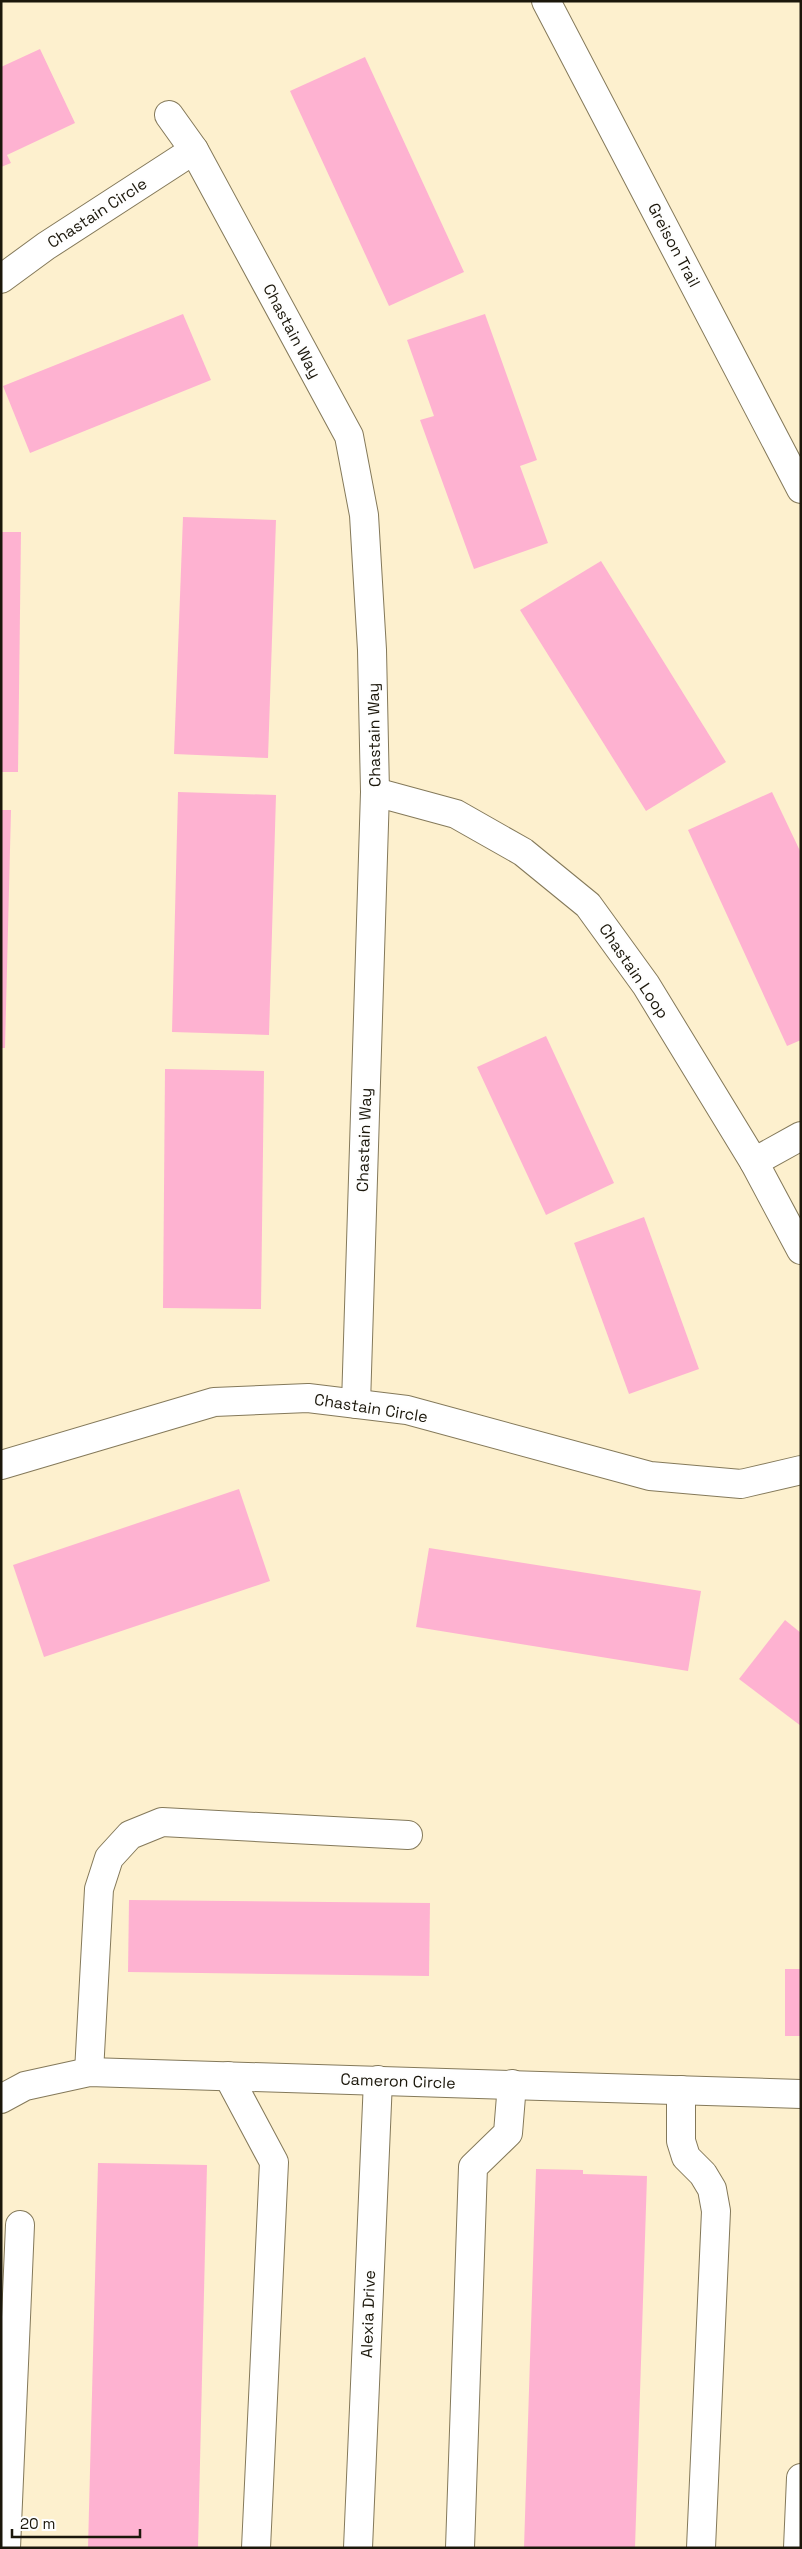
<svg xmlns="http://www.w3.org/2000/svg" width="802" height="2549" font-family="'Space Grotesk',sans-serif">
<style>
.building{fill:#feb2d1}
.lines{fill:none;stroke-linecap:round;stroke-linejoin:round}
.minor-casing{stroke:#84795a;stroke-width:30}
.minor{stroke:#fff;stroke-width:28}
.labels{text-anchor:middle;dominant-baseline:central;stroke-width:4.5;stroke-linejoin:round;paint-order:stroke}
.street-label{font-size:16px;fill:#1b170b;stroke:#fefefe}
</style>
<rect width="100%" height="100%" fill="#fdf0ce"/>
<g class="building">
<polygon points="40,49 75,123 7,155 11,163 1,167 1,67"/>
<polygon points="365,57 464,272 389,306 290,91"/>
<polygon points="183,314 211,380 30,453 3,386"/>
<polygon points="485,314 537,460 520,466 548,543 474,569 420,420 434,416 407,340"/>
<polygon points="183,517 276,520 268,758 174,754"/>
<polygon points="1,532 21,532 18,772 1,772"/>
<polygon points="601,561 726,762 646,811 520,610"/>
<polygon points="178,792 276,795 269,1035 172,1032"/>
<polygon points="772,792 801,853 801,1040 787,1046 688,830"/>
<polygon points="1,810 11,810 5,1048 1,1048"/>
<polygon points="546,1036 614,1183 546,1215 477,1067"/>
<polygon points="165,1069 264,1071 261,1309 163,1308"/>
<polygon points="644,1217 699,1369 629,1394 574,1243"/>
<polygon points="239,1489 270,1581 44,1657 13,1565"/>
<polygon points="429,1548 701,1591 688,1671 416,1627"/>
<polygon points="785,1620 801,1633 801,1726 739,1679"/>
<polygon points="129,1900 430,1903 429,1976 128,1972"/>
<rect x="785" y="1969" width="16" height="67"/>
<polygon points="98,2163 207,2165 198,2548 88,2548"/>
<polygon points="536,2169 583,2170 583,2174 647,2176 635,2548 524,2548"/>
</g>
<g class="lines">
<defs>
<g id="minor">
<polyline points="546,1 801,489"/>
<polyline points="169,115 194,150 349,436 364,515 372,650 375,792 356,1404"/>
<polyline points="1,279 46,246 194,150"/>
<polyline points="375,792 456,814 523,852 588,905 646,985 754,1162 801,1250"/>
<polyline points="754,1162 801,1136"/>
<polyline points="1,1465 214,1402 308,1398 407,1410 650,1476 741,1484 801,1470"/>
<polyline points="89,2072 99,1889 109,1858 130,1835 162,1822 408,1835"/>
<polyline points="228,2076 274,2162 256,2548"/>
<polyline points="681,2090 681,2141 686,2157 703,2174 712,2189 716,2211 701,2548"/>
<polyline points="1,2099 25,2086 89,2072 801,2094"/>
<polyline points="6,2548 20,2225"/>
<polyline points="358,2548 378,2080"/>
<polyline points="460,2548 473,2167 508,2133 512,2084"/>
<polyline points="798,2548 801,2478"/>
</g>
</defs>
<use href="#minor" class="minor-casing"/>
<use href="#minor" class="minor"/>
</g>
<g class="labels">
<g class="street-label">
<text transform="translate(97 213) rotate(-33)">Chastain Circle</text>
<text transform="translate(674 245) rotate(62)">Greison Trail</text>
<text transform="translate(292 331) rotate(62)">Chastain Way</text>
<text transform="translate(374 735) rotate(-91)">Chastain Way</text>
<text transform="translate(634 971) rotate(56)">Chastain Loop</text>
<text transform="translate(364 1140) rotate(-88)">Chastain Way</text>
<text transform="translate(371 1408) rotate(9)">Chastain Circle</text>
<text transform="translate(398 2081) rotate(2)">Cameron Circle</text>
<text transform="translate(368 2314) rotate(-88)">Alexia Drive</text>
</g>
</g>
<rect width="802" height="2549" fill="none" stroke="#1b170b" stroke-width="5"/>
<path d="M12 2529v8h128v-8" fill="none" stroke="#1b170b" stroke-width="2.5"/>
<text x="20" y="2529" font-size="15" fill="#1b170b" stroke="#fefefe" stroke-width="4" paint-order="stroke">20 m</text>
</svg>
